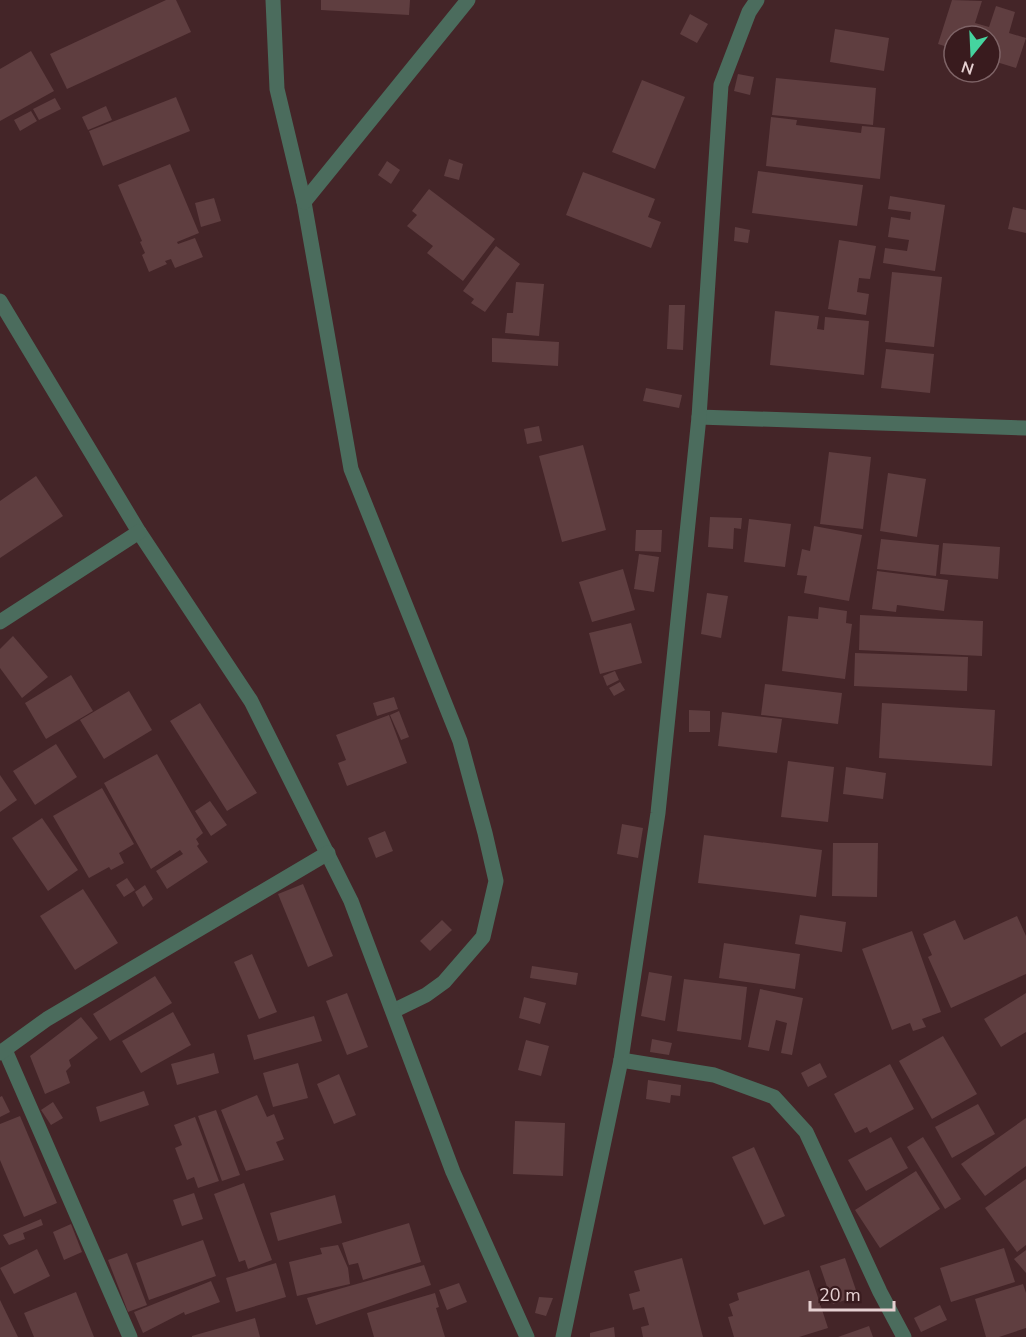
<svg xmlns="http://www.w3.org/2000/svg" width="1026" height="1337" font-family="'Nunito Sans',sans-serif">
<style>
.building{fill:#5f3e40}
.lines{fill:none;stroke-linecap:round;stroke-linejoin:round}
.minor{stroke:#4b6c5d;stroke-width:15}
</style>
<rect width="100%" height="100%" fill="#442528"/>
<g class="building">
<polygon points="166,0 176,0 191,32 67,89 50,54"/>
<polygon points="321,0 410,0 409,15 321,10"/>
<polygon points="952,0 982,1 975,23 989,27 996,6 1015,12 1009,33 1026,38 1016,68 990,60 990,36 954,36 954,49 938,44"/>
<polygon points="690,14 708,24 697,43 680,34"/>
<polygon points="835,29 889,38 884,71 830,62"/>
<polygon points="31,51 54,91 0,121 0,69"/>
<polygon points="738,74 754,77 750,95 734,91"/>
<polygon points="776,78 876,88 873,125 772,115"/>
<polygon points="642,80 685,97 655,169 612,152"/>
<polygon points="176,97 190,131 103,166 89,131"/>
<polygon points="55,98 61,109 39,120 33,109"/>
<polygon points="106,106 112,120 88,130 82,117"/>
<polygon points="31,111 37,121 20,131 14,120"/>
<polygon points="771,117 797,120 796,125 861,133 862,126 885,128 880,179 766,166"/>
<polygon points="449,159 463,164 459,180 444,176"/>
<polygon points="387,161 400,170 391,184 378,175"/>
<polygon points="170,164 199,233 177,242 178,244 195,238 203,257 175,268 171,259 165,261 167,264 149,272 142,255 145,253 140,242 142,241 118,185"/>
<polygon points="758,171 863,185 857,226 752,213"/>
<polygon points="583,172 655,199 648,217 661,222 651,248 566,215"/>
<polygon points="429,189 495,239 463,281 427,253 433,246 407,226 417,215 412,211"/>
<polygon points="890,196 945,205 935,271 883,263 885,248 907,251 909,240 888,237 891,217 910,220 911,212 888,209"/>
<polygon points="214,198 221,221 201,227 195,203"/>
<polygon points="1013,207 1026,210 1026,233 1008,229"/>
<polygon points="735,227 750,230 748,243 734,241"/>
<polygon points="839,240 876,246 870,279 859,278 857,292 869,294 866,315 828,309"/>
<polygon points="496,246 520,264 485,312 471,303 474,299 463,291"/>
<polygon points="892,272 942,277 934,347 885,342"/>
<polygon points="516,282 544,284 539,336 505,333 507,313 513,313"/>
<polygon points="669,305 685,305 683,350 667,349"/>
<polygon points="775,311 819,316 817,329 824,330 825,317 869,321 864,375 770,365"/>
<polygon points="492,338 559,342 558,366 492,362"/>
<polygon points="886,349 934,354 930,393 881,388"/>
<polygon points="646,388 682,395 679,408 643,401"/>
<polygon points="539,426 542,441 527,444 524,429"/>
<polygon points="583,445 606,530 562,542 539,456"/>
<polygon points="829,452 871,457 863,529 820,524"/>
<polygon points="888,473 926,479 917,537 880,531"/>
<polygon points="36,476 63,516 0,558 0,501"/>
<polygon points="710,517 742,518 741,529 734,528 733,549 708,547"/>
<polygon points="749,519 791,524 785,567 744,562"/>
<polygon points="814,526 862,535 849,601 804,593 807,576 797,575 802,549 810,551"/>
<polygon points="636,530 662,530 661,552 635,551"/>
<polygon points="881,539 939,545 936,576 877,569"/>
<polygon points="943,543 1000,547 998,579 940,574"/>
<polygon points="639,554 659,557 654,592 634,589"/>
<polygon points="623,569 635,610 592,622 579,582"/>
<polygon points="877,571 948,580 944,611 897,605 896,612 872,609"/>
<polygon points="707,593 728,596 721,638 701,634"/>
<polygon points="819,607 847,611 846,623 852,624 845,679 782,671 788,616 818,619"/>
<polygon points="860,615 983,621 982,656 859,650"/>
<polygon points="631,623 642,663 600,674 589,633"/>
<polygon points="13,636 48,677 22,698 0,668 0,649"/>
<polygon points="855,653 968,657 967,691 854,686"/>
<polygon points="615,671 619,680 607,686 603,676"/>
<polygon points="71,675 93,711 46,739 25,703"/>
<polygon points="620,682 625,690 614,696 609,688"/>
<polygon points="765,684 842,693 838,724 761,715"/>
<polygon points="129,691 152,730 104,759 80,720"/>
<polygon points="394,697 398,709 377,716 373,703"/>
<polygon points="200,703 257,793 227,811 170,721"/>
<polygon points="882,703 995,710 992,766 879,758"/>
<polygon points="689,710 710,711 710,732 689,732"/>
<polygon points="399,711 409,737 401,740 390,715"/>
<polygon points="722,712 782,719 777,753 718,746"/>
<polygon points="389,715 407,763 347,786 338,763 346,760 336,735"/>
<polygon points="56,744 77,777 35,805 13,771"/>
<polygon points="157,754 203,833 196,839 199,844 197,846 208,862 167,889 156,871 183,854 180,850 151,869 104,783"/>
<polygon points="788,761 834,767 828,822 781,817"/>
<polygon points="846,767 886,773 883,799 843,794"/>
<polygon points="0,775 17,800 0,812"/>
<polygon points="102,788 134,844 119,853 124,863 111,870 109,867 89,878 53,816"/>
<polygon points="210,801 227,825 211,836 195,811"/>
<polygon points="42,818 78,870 48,891 12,838"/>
<polygon points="622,824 643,828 638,858 617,854"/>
<polygon points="385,831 393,851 376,858 368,838"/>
<polygon points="704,835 822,850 816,897 698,883"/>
<polygon points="833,843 878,843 877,897 832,896"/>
<polygon points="127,878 135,890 124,897 116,885"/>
<polygon points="303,884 333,956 308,967 278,894"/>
<polygon points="145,885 153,899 143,907 135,892"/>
<polygon points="83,889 118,943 75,970 40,916"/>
<polygon points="800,915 846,922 842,952 795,944"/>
<polygon points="1017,916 1026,936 1026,974 951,1008 928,957 932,955 923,934 955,920 964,940"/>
<polygon points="442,920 452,930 430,951 420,941"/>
<polygon points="912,931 941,1012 922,1019 926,1027 913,1031 910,1023 892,1030 862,949"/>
<polygon points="724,943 800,954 795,989 719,978"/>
<polygon points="252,954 277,1012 259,1019 234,962"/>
<polygon points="532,966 578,973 576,985 530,978"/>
<polygon points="649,972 672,976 665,1021 641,1016"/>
<polygon points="155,976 172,1003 110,1041 93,1014"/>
<polygon points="684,979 747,987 741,1040 677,1031"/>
<polygon points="760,989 803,998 792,1055 781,1053 787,1023 776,1020 769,1051 748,1047"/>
<polygon points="347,993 368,1047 347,1055 326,1001"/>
<polygon points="1026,993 1026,1032 1001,1047 984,1019"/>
<polygon points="524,997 546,1003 540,1024 519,1018"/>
<polygon points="173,1012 191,1045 141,1073 122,1041"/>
<polygon points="314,1016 322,1041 254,1060 247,1035"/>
<polygon points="81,1017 98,1038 69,1060 71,1066 66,1071 70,1083 45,1094 30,1056"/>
<polygon points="943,1036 977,1094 932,1119 899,1061"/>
<polygon points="652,1039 672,1043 669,1055 650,1052"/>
<polygon points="526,1040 549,1046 541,1076 518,1070"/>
<polygon points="214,1053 219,1073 177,1085 171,1064"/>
<polygon points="298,1063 308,1098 273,1107 263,1073"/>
<polygon points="820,1063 827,1077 808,1087 801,1073"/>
<polygon points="890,1064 914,1109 870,1133 867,1127 855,1133 834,1094"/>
<polygon points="339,1074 356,1115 334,1124 317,1084"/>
<polygon points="648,1080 681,1085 680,1096 671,1095 670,1103 646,1099"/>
<polygon points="144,1091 149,1105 100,1122 96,1107"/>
<polygon points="257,1095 267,1117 274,1114 284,1139 276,1142 284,1160 246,1171 221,1110"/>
<polygon points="2,1096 10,1112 0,1117 0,1097"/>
<polygon points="53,1102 63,1118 51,1125 41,1110"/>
<polygon points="978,1104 995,1134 952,1158 935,1127"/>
<polygon points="216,1110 240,1175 222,1181 198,1116"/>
<polygon points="20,1116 57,1203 24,1217 0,1160 0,1124"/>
<polygon points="195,1117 219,1181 198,1188 194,1177 187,1180 175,1148 182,1145 174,1125"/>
<polygon points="1026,1118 1026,1166 985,1196 961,1164"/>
<polygon points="515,1121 565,1123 563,1176 513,1174"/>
<polygon points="891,1137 908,1168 866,1191 848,1160"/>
<polygon points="923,1137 961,1199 945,1209 907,1147"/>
<polygon points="754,1147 785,1216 764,1225 732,1157"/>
<polygon points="916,1171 940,1209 880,1248 855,1210"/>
<polygon points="1026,1179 1026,1245 1017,1252 985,1208"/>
<polygon points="244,1183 272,1260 248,1269 245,1260 239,1262 214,1194"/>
<polygon points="194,1193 203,1219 182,1226 173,1200"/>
<polygon points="335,1195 342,1223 278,1241 270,1213"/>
<polygon points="41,1219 43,1225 23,1233 25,1239 9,1245 3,1235"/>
<polygon points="409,1223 421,1262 363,1280 358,1263 349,1265 342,1243"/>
<polygon points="71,1224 82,1252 64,1260 53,1232"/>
<polygon points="203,1240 216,1276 149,1300 136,1263"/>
<polygon points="338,1245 348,1268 350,1284 297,1296 289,1262 322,1254 320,1248"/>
<polygon points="1004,1248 1015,1282 951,1302 940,1268"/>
<polygon points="37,1249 50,1276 14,1294 0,1268"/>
<polygon points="1026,1250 1026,1273 1014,1259"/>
<polygon points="127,1253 147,1305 128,1312 108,1260"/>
<polygon points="682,1258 703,1337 643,1337 641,1327 649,1325 644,1307 633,1310 629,1294 640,1291 634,1271"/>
<polygon points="845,1258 858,1296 833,1304 820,1266"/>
<polygon points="276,1263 286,1297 236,1312 226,1278"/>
<polygon points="424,1265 431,1285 316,1325 307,1298"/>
<polygon points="809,1270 828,1328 799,1337 734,1337 728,1317 733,1316 729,1304 739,1300 737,1293"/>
<polygon points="211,1281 220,1302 185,1315 184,1312 143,1333 134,1312"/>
<polygon points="459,1283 467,1302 447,1310 439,1290"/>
<polygon points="1023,1284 1026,1293 1026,1328 999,1337 986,1337 975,1299"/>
<polygon points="76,1292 94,1337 34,1337 24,1313"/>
<polygon points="435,1293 439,1307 436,1308 445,1337 374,1337 367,1313"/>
<polygon points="539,1297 553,1298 546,1316 535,1313"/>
<polygon points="0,1300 18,1337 0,1337"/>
<polygon points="940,1305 947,1320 921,1332 914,1318"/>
<polygon points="255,1318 260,1337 192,1337 192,1336"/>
<polygon points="869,1326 873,1337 838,1337"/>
<polygon points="614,1327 615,1337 590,1337 590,1333"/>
</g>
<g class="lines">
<g class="minor">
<polyline points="273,0 277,89 304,202 351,469 460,741 485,833 496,881 483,937 444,982 426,995 393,1011"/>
<polyline points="304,202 468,0"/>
<polyline points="0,301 139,532 251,701 351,901 453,1172 527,1337"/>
<polyline points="699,417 1026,428"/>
<polyline points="0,622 139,532"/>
<polyline points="5,1050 130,1337"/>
<polyline points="0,1053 47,1019 328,853"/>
<polyline points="621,1060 714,1075 774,1097 806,1132 880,1292 904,1337"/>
<polyline points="563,1337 621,1060 658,813 699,417 721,85 749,12 757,0"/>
</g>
</g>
<g transform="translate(972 54) rotate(198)"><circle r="28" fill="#391b1e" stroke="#7e6366" stroke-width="1.5"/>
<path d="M0-4.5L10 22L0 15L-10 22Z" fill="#45d49f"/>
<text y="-9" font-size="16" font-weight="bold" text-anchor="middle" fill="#e5d0d1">N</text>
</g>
<path d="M810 1301v9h84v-9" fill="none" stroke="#e5d0d1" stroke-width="3"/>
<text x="819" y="1301" font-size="18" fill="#e5d0d1" stroke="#391b1e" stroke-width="4.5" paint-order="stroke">20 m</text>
</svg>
